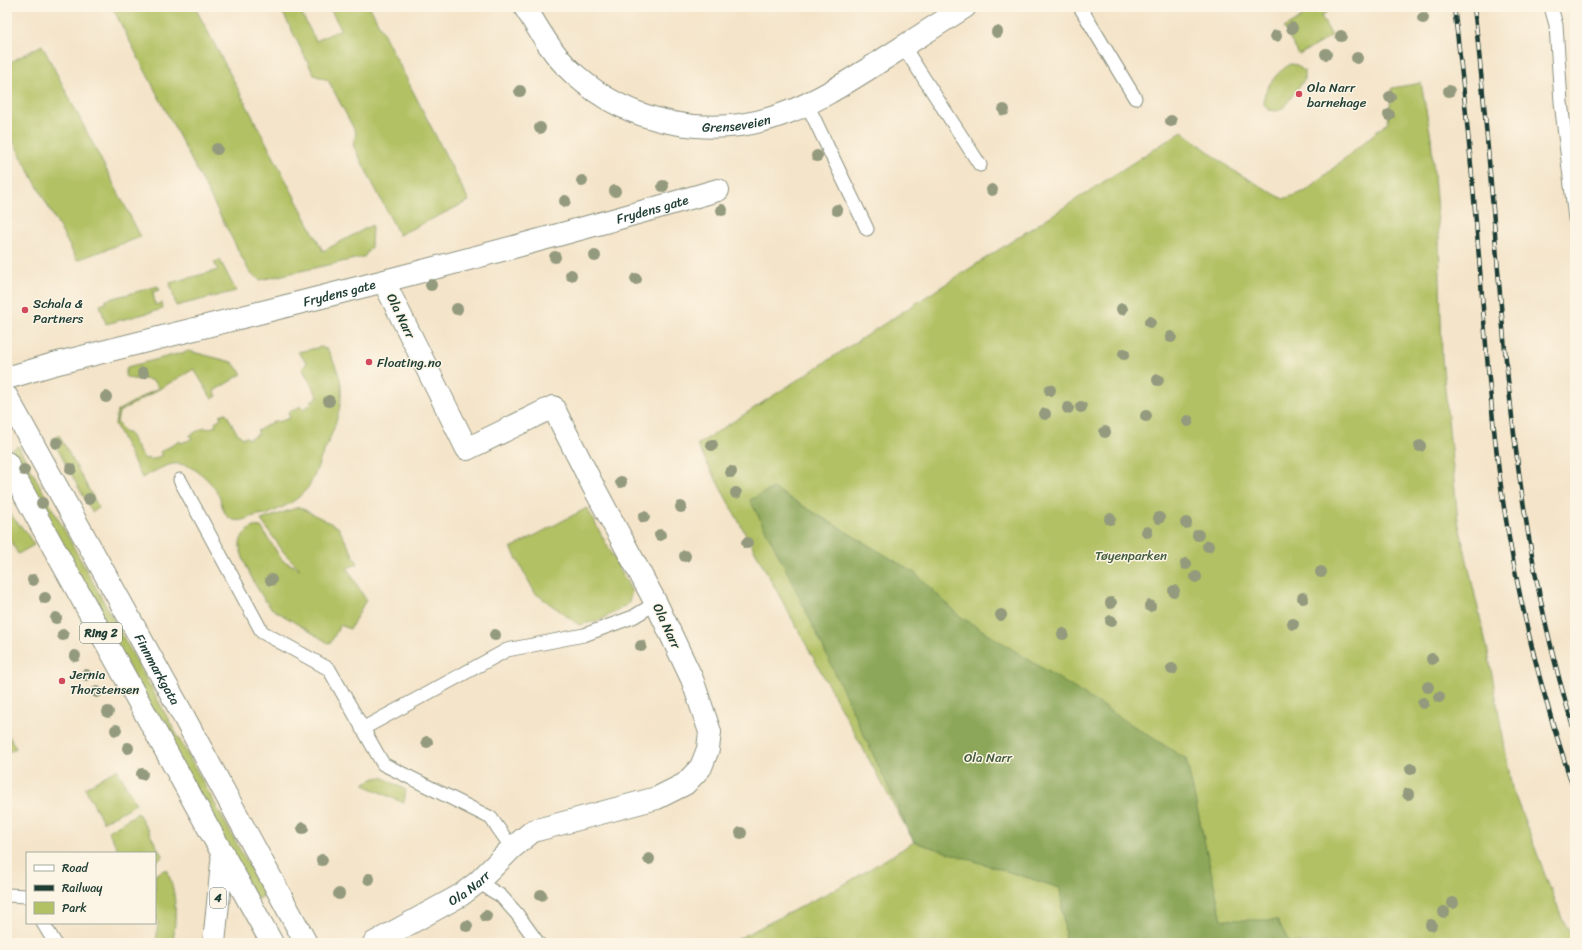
<svg xmlns="http://www.w3.org/2000/svg" width="1582" height="950" font-family="Sriracha,sans-serif">
<style>
.green{fill:#b2c164;stroke:#687f4c}
.forest{fill:#8da75a;stroke:#567247}
.lines{fill:none;stroke-linecap:round;stroke-linejoin:round}
.lane-casing{stroke:#8a907e;stroke-width:15}
.street-casing{stroke:#8a907e;stroke-width:24}
.secondary-casing{stroke:#8a907e;stroke-width:24}
.primary-casing{stroke:#8a907e;stroke-width:24}
.lane{stroke:#fff;stroke-width:13}
.street{stroke:#fff;stroke-width:22}
.secondary{stroke:#fff;stroke-width:22}
.primary{stroke:#fff;stroke-width:22}
.rail-casing{stroke:#1f3d34;stroke-width:4.5}
.rail{stroke:#fcf5e5;stroke-width:3;stroke-dasharray:9;stroke-linecap:butt}
.tree{fill:#939a7e}
.poi-dot{fill:#d1495b;stroke:#fcf5e5;stroke-width:1.5}
.labels{text-anchor:middle;dominant-baseline:central;stroke-width:3;stroke-linejoin:round;paint-order:stroke}
.shield{fill:#fcf5e5;stroke:#617469;stroke-width:1}
.shield-label{font-size:12px;font-weight:bold;fill:#1f3d34}
.poi-label{font-size:13px;fill:#1f3d34;stroke:#fcf5e5;text-anchor:start}
.street-label{font-size:13px;fill:#1f3d34;stroke:#fcf5e5}
.park-label{font-size:13px;fill:#445e40;stroke:#fcf5e5}
</style>
<rect width="100%" height="100%" fill="#fcf5e5"/>
<filter id="ink" filterUnits="userSpaceOnUse"><feTurbulence type="fractalNoise" baseFrequency=".025" numOctaves="2"/><feDisplacementMap in="SourceGraphic" scale="8" xChannelSelector="R" yChannelSelector="G"/><feConvolveMatrix kernelMatrix="1 2 1 2 8 2 1 2 1" color-interpolation-filters="sRGB"/></filter>
<filter id="wash" filterUnits="userSpaceOnUse"><feTurbulence type="fractalNoise" baseFrequency=".012" numOctaves="4" result="noise"/><feDisplacementMap in="SourceGraphic" scale="16" xChannelSelector="R" yChannelSelector="G"/><feGaussianBlur stdDeviation="0.9" result="paint"/><feColorMatrix in="noise" values="0 0 0 0 0 0 0 0 0 0 0 0 0 0 0 0 0 1.4 0 .05"/><feComposite in="paint" operator="in"/></filter>
<g filter="url(#wash)">
<rect width="100%" height="100%" fill="#f4e4c9"/>
<g class="green">
<polygon points="112,7 195,7 323,251 372,225 371,247 364,257 260,280 250,273"/>
<polygon points="280,7 298,7 316,41 341,29 329,7 370,7 469,201 399,235 353,145 356,133 328,80 314,75"/>
<polygon points="1314,7 1335,7 1321,16 1332,36 1299,55 1284,28 1315,9"/>
<polygon points="42,45 141,237 77,260 7,130 7,64"/>
<path d="M1291 64 1297 65 1304 71V80L1284 107 1277 111 1269 110 1263 103C1264 88 1277 71 1291 64Z"/>
<polygon points="1421,83 1431,137 1439,237 1442,358 1458,521 1488,652 1512,788 1563,921 1575,939 1575,943 730,943 845,884 914,842 697,445 1182,131 1231,169 1283,199 1306,191 1388,122 1392,88"/>
<polygon points="220,260 236,291 176,306 170,283 218,270 214,262"/>
<polygon points="158,286 159,290 153,292 155,305 162,303 163,309 106,324 100,305 106,303 106,300"/>
<path d="M321 347 328 350C333 361 340 373 341 385 343 411 332 434 321 458 316 470 313 484 303 493 294 503 279 509 266 515 254 512 243 525 231 519 223 516 222 503 219 496 211 480 192 462 173 464 163 466 151 473 142 478L115 424 117 411 158 388V387C151 373 135 384 125 376L127 367 189 351 232 362 242 374 214 391 217 396 212 399 194 369 119 412 117 422 125 433H129L140 453 145 459 150 458 151 460 162 455 160 452 180 441 181 443 192 439 190 435 205 427 207 429 216 426 215 422 221 418 220 415 226 413 237 433 243 438 247 437 248 439 259 434 257 431 277 420 278 422 290 418 288 413 301 406 303 409 312 404 311 401 318 397 302 368 307 363 298 352Z"/>
<polygon points="59,435 99,508 92,512 52,439"/>
<polygon points="18,446 265,895 257,900 9,451"/>
<path d="M299 507 338 527 358 564 347 568 366 600 350 629 340 625 330 644 271 608C260 596 243 564 240 547 239 541 243 535 247 531 252 527 255 526 261 527L282 560 300 569 285 554 261 520Z"/>
<polygon points="587,508 632,592 628,604 601,620 579,625 535,593 511,548"/>
<polygon points="7,511 25,531 34,545 18,554 7,534"/>
<polygon points="7,733 16,748 7,753"/>
<polygon points="117,769 136,804 103,822 85,788"/>
<polygon points="382,777 406,790 404,803 366,786 365,783 375,778"/>
<polygon points="138,813 163,857 155,862 155,853 120,853 108,831"/>
<path d="M166 869C178 893 176 917 173 943H156L158 922 155 915V875Z"/>
</g>
<polygon class="forest" points="773,488 915,573 958,615 1186,759 1222,920 1277,920 1290,943 1066,943 1060,888 914,842 791,579 750,500"/>
</g>
<g filter="url(#ink)">
<g class="lines">
<defs>
<g id="lane">
<polyline points="1080,7 1135,98"/>
<polyline points="1551,7 1556,25 1561,102 1575,219"/>
<polyline points="903,46 980,165"/>
<polyline points="807,104 867,229"/>
<polyline points="180,480 262,632 329,669 383,764 491,818 512,848"/>
<polyline points="362,729 507,650 584,635 633,617 656,603"/>
<polyline points="478,882 501,896 517,914 538,943"/>
<polyline points="7,895 27,896"/>
<polyline points="43,923 55,943"/>
</g>
<g id="street">
<path id="s1" d="M7 378 54 364C276 309 498 254 718 190"/>
<path id="s2" d="M374 943 461 895 478 882 512 848 533 831 657 798 685 784 701 767 708 749 710 732 692 679 656 603 592 484 553 407 467 449 384 282"/>
</g>
<g id="secondary">
<path id="s3" d="M525 7C539 30 552 54 573 73 629 125 714 141 786 113 818 101 847 82 876 64 906 45 935 26 965 7"/>
</g>
<g id="primary">
<path id="s4" d="M7 397 178 706 306 943"/>
<polyline points="7,463 272,943"/>
<polyline points="214,943 223,853"/>
</g>
</defs>
<use href="#lane" class="lane-casing"/>
<use href="#street" class="street-casing"/>
<use href="#secondary" class="secondary-casing"/>
<use href="#primary" class="primary-casing"/>
<use href="#lane" class="lane"/>
<use href="#street" class="street"/>
<use href="#secondary" class="secondary"/>
<use href="#primary" class="primary"/>
<defs>
<g id="rail">
<path d="M1454 7C1465 94 1473 182 1480 270 1486 347 1492 425 1503 501 1518 601 1542 698 1575 792"/>
<path d="M1474 7C1503 251 1500 496 1575 733"/>
</g>
</defs>
<use href="#rail" class="rail-casing"/>
<use href="#rail" class="rail"/>
</g>
<g class="tree">
<circle cx="1423" cy="18" r="6"/>
<circle cx="1292" cy="28" r="6"/>
<circle cx="997" cy="32" r="6"/>
<circle cx="1276" cy="36" r="6"/>
<circle cx="1341" cy="36" r="6"/>
<circle cx="1326" cy="54" r="6"/>
<circle cx="1357" cy="58" r="6"/>
<circle cx="520" cy="91" r="6"/>
<circle cx="1449" cy="91" r="6"/>
<circle cx="1390" cy="97" r="6"/>
<circle cx="1004" cy="110" r="6"/>
<circle cx="1389" cy="115" r="6"/>
<circle cx="1171" cy="121" r="6"/>
<circle cx="540" cy="128" r="6"/>
<circle cx="217" cy="149" r="6"/>
<circle cx="817" cy="156" r="6"/>
<circle cx="582" cy="181" r="6"/>
<circle cx="663" cy="186" r="6"/>
<circle cx="992" cy="190" r="6"/>
<circle cx="615" cy="191" r="6"/>
<circle cx="565" cy="201" r="6"/>
<circle cx="722" cy="210" r="6"/>
<circle cx="837" cy="210" r="6"/>
<circle cx="595" cy="256" r="6"/>
<circle cx="555" cy="257" r="6"/>
<circle cx="571" cy="275" r="6"/>
<circle cx="636" cy="279" r="6"/>
<circle cx="431" cy="285" r="6"/>
<circle cx="457" cy="309" r="6"/>
<circle cx="1122" cy="309" r="6"/>
<circle cx="1150" cy="322" r="6"/>
<circle cx="1171" cy="337" r="6"/>
<circle cx="1124" cy="354" r="6"/>
<circle cx="143" cy="373" r="6"/>
<circle cx="1158" cy="380" r="6"/>
<circle cx="1050" cy="390" r="6"/>
<circle cx="106" cy="397" r="6"/>
<circle cx="329" cy="401" r="6"/>
<circle cx="1081" cy="407" r="6"/>
<circle cx="1068" cy="408" r="6"/>
<circle cx="1045" cy="414" r="6"/>
<circle cx="1146" cy="416" r="6"/>
<circle cx="1188" cy="421" r="6"/>
<circle cx="1105" cy="432" r="6"/>
<circle cx="57" cy="443" r="6"/>
<circle cx="712" cy="445" r="6"/>
<circle cx="1420" cy="446" r="6"/>
<circle cx="71" cy="469" r="6"/>
<circle cx="24" cy="470" r="6"/>
<circle cx="731" cy="472" r="6"/>
<circle cx="621" cy="482" r="6"/>
<circle cx="736" cy="493" r="6"/>
<circle cx="89" cy="499" r="6"/>
<circle cx="42" cy="503" r="6"/>
<circle cx="681" cy="507" r="6"/>
<circle cx="644" cy="517" r="6"/>
<circle cx="1159" cy="518" r="6"/>
<circle cx="1110" cy="519" r="6"/>
<circle cx="1186" cy="523" r="6"/>
<circle cx="1147" cy="532" r="6"/>
<circle cx="660" cy="535" r="6"/>
<circle cx="1198" cy="535" r="6"/>
<circle cx="747" cy="543" r="6"/>
<circle cx="1208" cy="546" r="6"/>
<circle cx="685" cy="556" r="6"/>
<circle cx="1186" cy="564" r="6"/>
<circle cx="1321" cy="572" r="6"/>
<circle cx="1196" cy="577" r="6"/>
<circle cx="33" cy="580" r="6"/>
<circle cx="271" cy="580" r="6"/>
<circle cx="1174" cy="591" r="6"/>
<circle cx="45" cy="598" r="6"/>
<circle cx="1303" cy="598" r="6"/>
<circle cx="1111" cy="603" r="6"/>
<circle cx="1150" cy="606" r="6"/>
<circle cx="1001" cy="615" r="6"/>
<circle cx="56" cy="618" r="6"/>
<circle cx="1111" cy="621" r="6"/>
<circle cx="1293" cy="624" r="6"/>
<circle cx="1063" cy="634" r="6"/>
<circle cx="63" cy="635" r="6"/>
<circle cx="495" cy="635" r="6"/>
<circle cx="641" cy="646" r="6"/>
<circle cx="75" cy="656" r="6"/>
<circle cx="1432" cy="659" r="6"/>
<circle cx="1172" cy="669" r="6"/>
<circle cx="86" cy="675" r="6"/>
<circle cx="1428" cy="687" r="6"/>
<circle cx="97" cy="692" r="6"/>
<circle cx="1439" cy="697" r="6"/>
<circle cx="1423" cy="703" r="6"/>
<circle cx="108" cy="712" r="6"/>
<circle cx="116" cy="730" r="6"/>
<circle cx="427" cy="742" r="6"/>
<circle cx="128" cy="748" r="6"/>
<circle cx="1411" cy="769" r="6"/>
<circle cx="142" cy="774" r="6"/>
<circle cx="1408" cy="794" r="6"/>
<circle cx="303" cy="828" r="6"/>
<circle cx="741" cy="833" r="6"/>
<circle cx="649" cy="859" r="6"/>
<circle cx="322" cy="860" r="6"/>
<circle cx="369" cy="879" r="6"/>
<circle cx="339" cy="894" r="6"/>
<circle cx="541" cy="895" r="6"/>
<circle cx="1453" cy="903" r="6"/>
<circle cx="1444" cy="912" r="6"/>
<circle cx="486" cy="916" r="6"/>
<circle cx="1431" cy="925" r="6"/>
<circle cx="467" cy="926" r="6"/>
</g>
</g>
<g class="poi-dot">
<circle cx="1299" cy="94" r="4"/>
<circle cx="25" cy="310" r="4"/>
<circle cx="369" cy="362" r="4"/>
<circle cx="62" cy="681" r="4"/>
</g>
<g class="labels">
<g class="shield">
<rect x="80" y="623" width="42" height="20" rx="3"/>
<rect x="210" y="888" width="16" height="20" rx="3"/>
</g>
<g class="shield-label">
<text x="101" y="633">Ring 2</text>
<text x="218" y="898">4</text>
</g>
<g class="poi-label">
<text x="1307" y="87">Ola Narr<tspan x="1307" dy="15">barnehage</tspan></text>
<text x="33" y="303">Schala &amp;<tspan x="33" dy="15">Partners</tspan></text>
<text x="377" y="362">Floating.no</text>
<text x="70" y="674">Jernia<tspan x="70" dy="15">Thorstensen</tspan></text>
</g>
<g class="street-label">
<text stroke="none"><textPath href="#s3" startOffset="259">Grenseveien</textPath></text>
<text stroke="none"><textPath href="#s1" startOffset="667">Frydens gate</textPath></text>
<text stroke="none"><textPath href="#s1" startOffset="343">Frydens gate</textPath></text>
<text transform="translate(401 316) rotate(64)">Ola Narr</text>
<text transform="translate(667 626) rotate(65)">Ola Narr</text>
<text stroke="none"><textPath href="#s4" startOffset="311">Finnmarkgata</textPath></text>
<text stroke="none"><textPath href="#s2" startOffset="110">Ola Narr</textPath></text>
</g>
<g class="park-label">
<text x="1131" y="555">Tøyenparken</text>
<text x="988" y="757">Ola Narr</text>
</g>
</g>
<rect width="1582" height="950" fill="none" stroke="#fcf5e5" stroke-width="24"/>
<rect x="26" y="852" width="130" height="72" fill="#fcf5e5" stroke="#a4ab9e"/>
<rect x="34" y="865" width="20" height="6" fill="#ffffff" stroke="#a4ab9e"/>
<text x="62" y="872" font-size="12" fill="#1f3d34">Road</text>
<rect x="34" y="885" width="20" height="6" fill="#1f3d34" stroke="#a4ab9e"/>
<text x="62" y="892" font-size="12" fill="#1f3d34">Railway</text>
<rect x="34" y="902" width="20" height="12" fill="#b2c164" stroke="#a4ab9e"/>
<text x="62" y="912" font-size="12" fill="#1f3d34">Park</text>
</svg>
